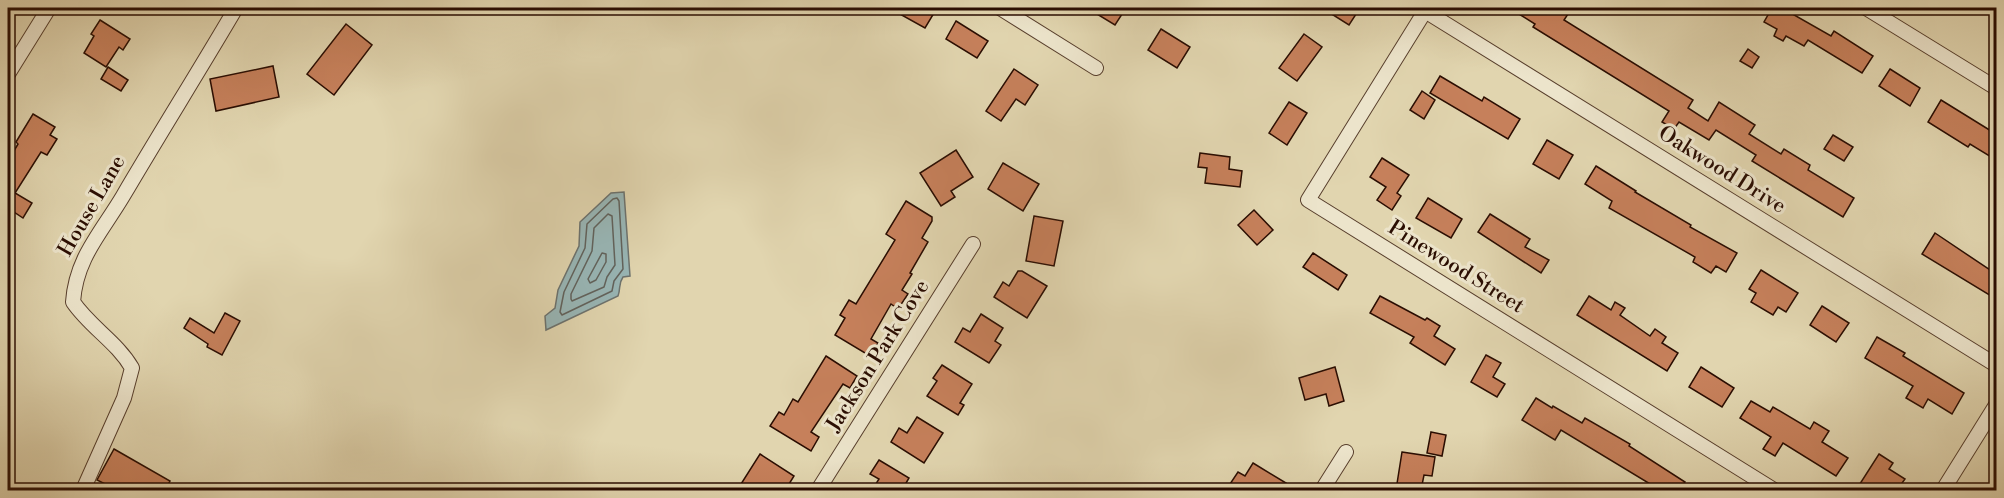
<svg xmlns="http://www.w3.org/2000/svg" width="2004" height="498" font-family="'Libre Bodoni',serif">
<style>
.water{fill:#98b6b6;stroke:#6c726e;stroke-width:1.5}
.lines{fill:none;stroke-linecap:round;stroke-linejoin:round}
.shore{stroke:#61625c;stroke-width:1.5}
.building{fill:#c6805b;stroke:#2a0d02;stroke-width:1.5}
.minor-casing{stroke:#583f2d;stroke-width:16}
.minor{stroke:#ece4cb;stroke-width:14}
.labels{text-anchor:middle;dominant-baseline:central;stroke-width:6;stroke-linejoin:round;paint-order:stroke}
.street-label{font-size:21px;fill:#2a0d02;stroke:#ece4cb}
</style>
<rect width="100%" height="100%" fill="#e1d5af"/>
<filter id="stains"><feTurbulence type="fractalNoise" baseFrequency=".00333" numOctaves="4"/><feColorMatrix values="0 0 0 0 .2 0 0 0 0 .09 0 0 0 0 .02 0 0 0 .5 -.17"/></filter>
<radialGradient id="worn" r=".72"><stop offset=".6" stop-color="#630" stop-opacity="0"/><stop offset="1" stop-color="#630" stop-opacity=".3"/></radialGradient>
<path class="water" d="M624 192 630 276 623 277C618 284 621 288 618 296L546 330 545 316 555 308 558 290 579 246 580 222 611 193Z"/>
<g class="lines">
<g class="shore">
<polygon points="613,199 617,198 619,201 623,269 614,281 612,291 562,315 560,312 564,292 585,248 587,224"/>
<polygon points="608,214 612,216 615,265 607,277 604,287 572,301 571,299 571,294 592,251 594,228"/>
<polygon points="602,253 606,254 606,262 596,280 590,283 588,279"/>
</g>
</g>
<g class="building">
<polygon points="889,8 937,8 925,28"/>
<polygon points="1087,8 1126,8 1115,25"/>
<polygon points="1322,8 1360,8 1349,25"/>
<polygon points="1509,8 1572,8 1564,20 1693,100 1688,108 1708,121 1719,102 1755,125 1749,134 1781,154 1784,149 1810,165 1808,170 1854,198 1843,217 1752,161 1756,155 1716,130 1709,140 1679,122 1674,129 1662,122 1669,111 1533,27 1535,24"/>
<polygon points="1772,8 1782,8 1831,36 1834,31 1873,56 1862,73 1808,40 1804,46 1786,36 1783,41 1774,36 1777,29 1764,22"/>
<polygon points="100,20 130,39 123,50 119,47 106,67 84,53 94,36 91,34"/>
<polygon points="956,21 988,41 977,58 946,39"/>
<polygon points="346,24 372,45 334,95 307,74"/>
<polygon points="1161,29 1190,47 1177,68 1148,50"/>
<polygon points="1304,34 1322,47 1297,81 1279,68"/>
<polygon points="1748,49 1759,57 1752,68 1740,61"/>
<polygon points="273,66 279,97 216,111 210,79"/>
<polygon points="108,67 128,80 121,91 101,79"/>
<polygon points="1014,69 1038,85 1025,105 1016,99 1001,121 986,111"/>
<polygon points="1890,69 1920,88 1910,106 1879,86"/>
<polygon points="1440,76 1482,101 1484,97 1520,119 1508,139 1430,93"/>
<polygon points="1422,91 1435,100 1424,119 1410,110"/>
<polygon points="1941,100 1996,134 1996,160 1970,144 1968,147 1928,122"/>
<polygon points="1289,102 1307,113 1287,145 1269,133"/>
<polygon points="33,114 55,127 50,135 57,139 47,155 41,152 15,193 32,203 23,218 8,208 8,161 18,144 16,142"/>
<polygon points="1833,135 1853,147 1844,161 1824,149"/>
<polygon points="1547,140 1573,155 1559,179 1533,164"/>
<polygon points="956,150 973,177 951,191 955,197 941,206 920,173"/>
<polygon points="1200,153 1230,157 1229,169 1242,171 1240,187 1205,183 1207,168 1198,167"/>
<polygon points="1382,158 1409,175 1397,193 1401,196 1392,210 1377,200 1386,187 1370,177"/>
<polygon points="1003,163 1039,184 1023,211 988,189"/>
<polygon points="1596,166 1636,191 1635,192 1691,225 1690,227 1737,253 1726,272 1716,266 1711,273 1693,262 1695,257 1609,208 1612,201 1585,184"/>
<polygon points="1428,198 1462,219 1451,238 1416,218"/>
<polygon points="906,201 932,217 932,221 922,238 928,242 910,273 912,274 902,290 908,294 898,309 891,304 871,339 878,343 870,356 835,335 845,318 840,315 849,300 856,304 895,240 886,234"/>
<polygon points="1254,210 1273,230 1257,245 1238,225"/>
<polygon points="1490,214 1530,239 1525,247 1549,260 1541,273 1478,232"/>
<polygon points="1034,216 1063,221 1054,266 1026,261"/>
<polygon points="1935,233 1996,274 1996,299 1922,254"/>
<polygon points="1313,253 1347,275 1338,290 1303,267"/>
<polygon points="1761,270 1798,293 1786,312 1778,307 1773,315 1751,302 1756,293 1749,289"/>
<polygon points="1018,271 1022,271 1047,286 1027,318 994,297 1003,282 1009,286"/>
<polygon points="1380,296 1425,320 1427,318 1440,326 1434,336 1455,349 1445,365 1410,343 1414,337 1370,313"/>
<polygon points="1589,296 1611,310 1615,302 1625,308 1620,315 1650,336 1655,329 1666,337 1662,343 1678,353 1667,371 1577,315"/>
<polygon points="1822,306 1849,323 1836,342 1810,325"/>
<polygon points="225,313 240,321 222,355 207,347 208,344 184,328 190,318 214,333"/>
<polygon points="981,314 1003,328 995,341 1001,345 989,363 955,342 963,328 970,332"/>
<polygon points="1877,337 1905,353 1903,356 1964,393 1952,414 1928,399 1923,408 1906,398 1913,386 1865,358"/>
<polygon points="1486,355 1501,363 1493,377 1505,384 1497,397 1471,382"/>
<polygon points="826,356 857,376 850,388 843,384 811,432 819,437 811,451 770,426 779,412 784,415 793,399 798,402"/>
<polygon points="942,365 972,384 960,403 964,405 958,415 927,396 937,381 933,378"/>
<polygon points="1335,367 1344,401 1329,406 1326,394 1305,400 1299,378"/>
<polygon points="1701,367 1734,388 1722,407 1689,387"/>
<polygon points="1536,398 1552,408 1553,406 1582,423 1585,418 1630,444 1629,446 1685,482 1679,490 1660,490 1561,430 1555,440 1522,420"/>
<polygon points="1751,401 1770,412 1773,407 1810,429 1814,422 1829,431 1822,442 1848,458 1836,476 1783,443 1775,456 1763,449 1771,437 1740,418"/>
<polygon points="917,417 943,433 924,463 891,442 899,428 907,433"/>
<polygon points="1431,432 1446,435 1442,456 1427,453"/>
<polygon points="114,449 170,481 165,490 117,490 97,480"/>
<polygon points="1402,452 1435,457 1432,476 1424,475 1421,490 1396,490"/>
<polygon points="760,454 794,476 786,489 778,484 774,490 751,490 741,484"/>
<polygon points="1879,454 1893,463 1889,469 1905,479 1897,490 1856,490"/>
<polygon points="879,460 909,478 902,490 872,490 879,479 870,474"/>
<polygon points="1253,463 1286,483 1281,490 1226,490 1238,472 1245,476"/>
</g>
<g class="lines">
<defs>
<g id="minor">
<polyline points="1000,8 1096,68"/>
<polyline points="1427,8 1308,200 1774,490"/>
<polyline points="1866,8 1996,88"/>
<polyline points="1425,11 1996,365"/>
<polyline points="8,74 49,8"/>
<path d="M83 490 124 398 132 368C117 342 90 327 73 302 76 258 101 233 123 196 160 133 199 71 236 8"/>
<polyline points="818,490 973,244"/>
<polyline points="1322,490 1346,452"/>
<polyline points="1943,490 1996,405"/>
</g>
</defs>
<use href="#minor" class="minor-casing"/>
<use href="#minor" class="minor"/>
</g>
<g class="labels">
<g class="street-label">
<text transform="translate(1722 170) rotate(32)">Oakwood Drive</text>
<text transform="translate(92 206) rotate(-60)">House Lane</text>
<text transform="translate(1456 267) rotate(32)">Pinewood Street</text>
<text transform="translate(878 356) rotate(-58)">Jackson Park Cove</text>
</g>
</g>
<rect width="2004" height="498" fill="none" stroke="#e1d5af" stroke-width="30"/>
<rect x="9" y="9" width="1986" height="480" fill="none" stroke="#2a0d02" stroke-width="3"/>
<rect x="15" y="15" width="1974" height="468" fill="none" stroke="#2a0d02" stroke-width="1.5"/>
<rect width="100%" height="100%" filter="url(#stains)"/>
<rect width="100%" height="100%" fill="url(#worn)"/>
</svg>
